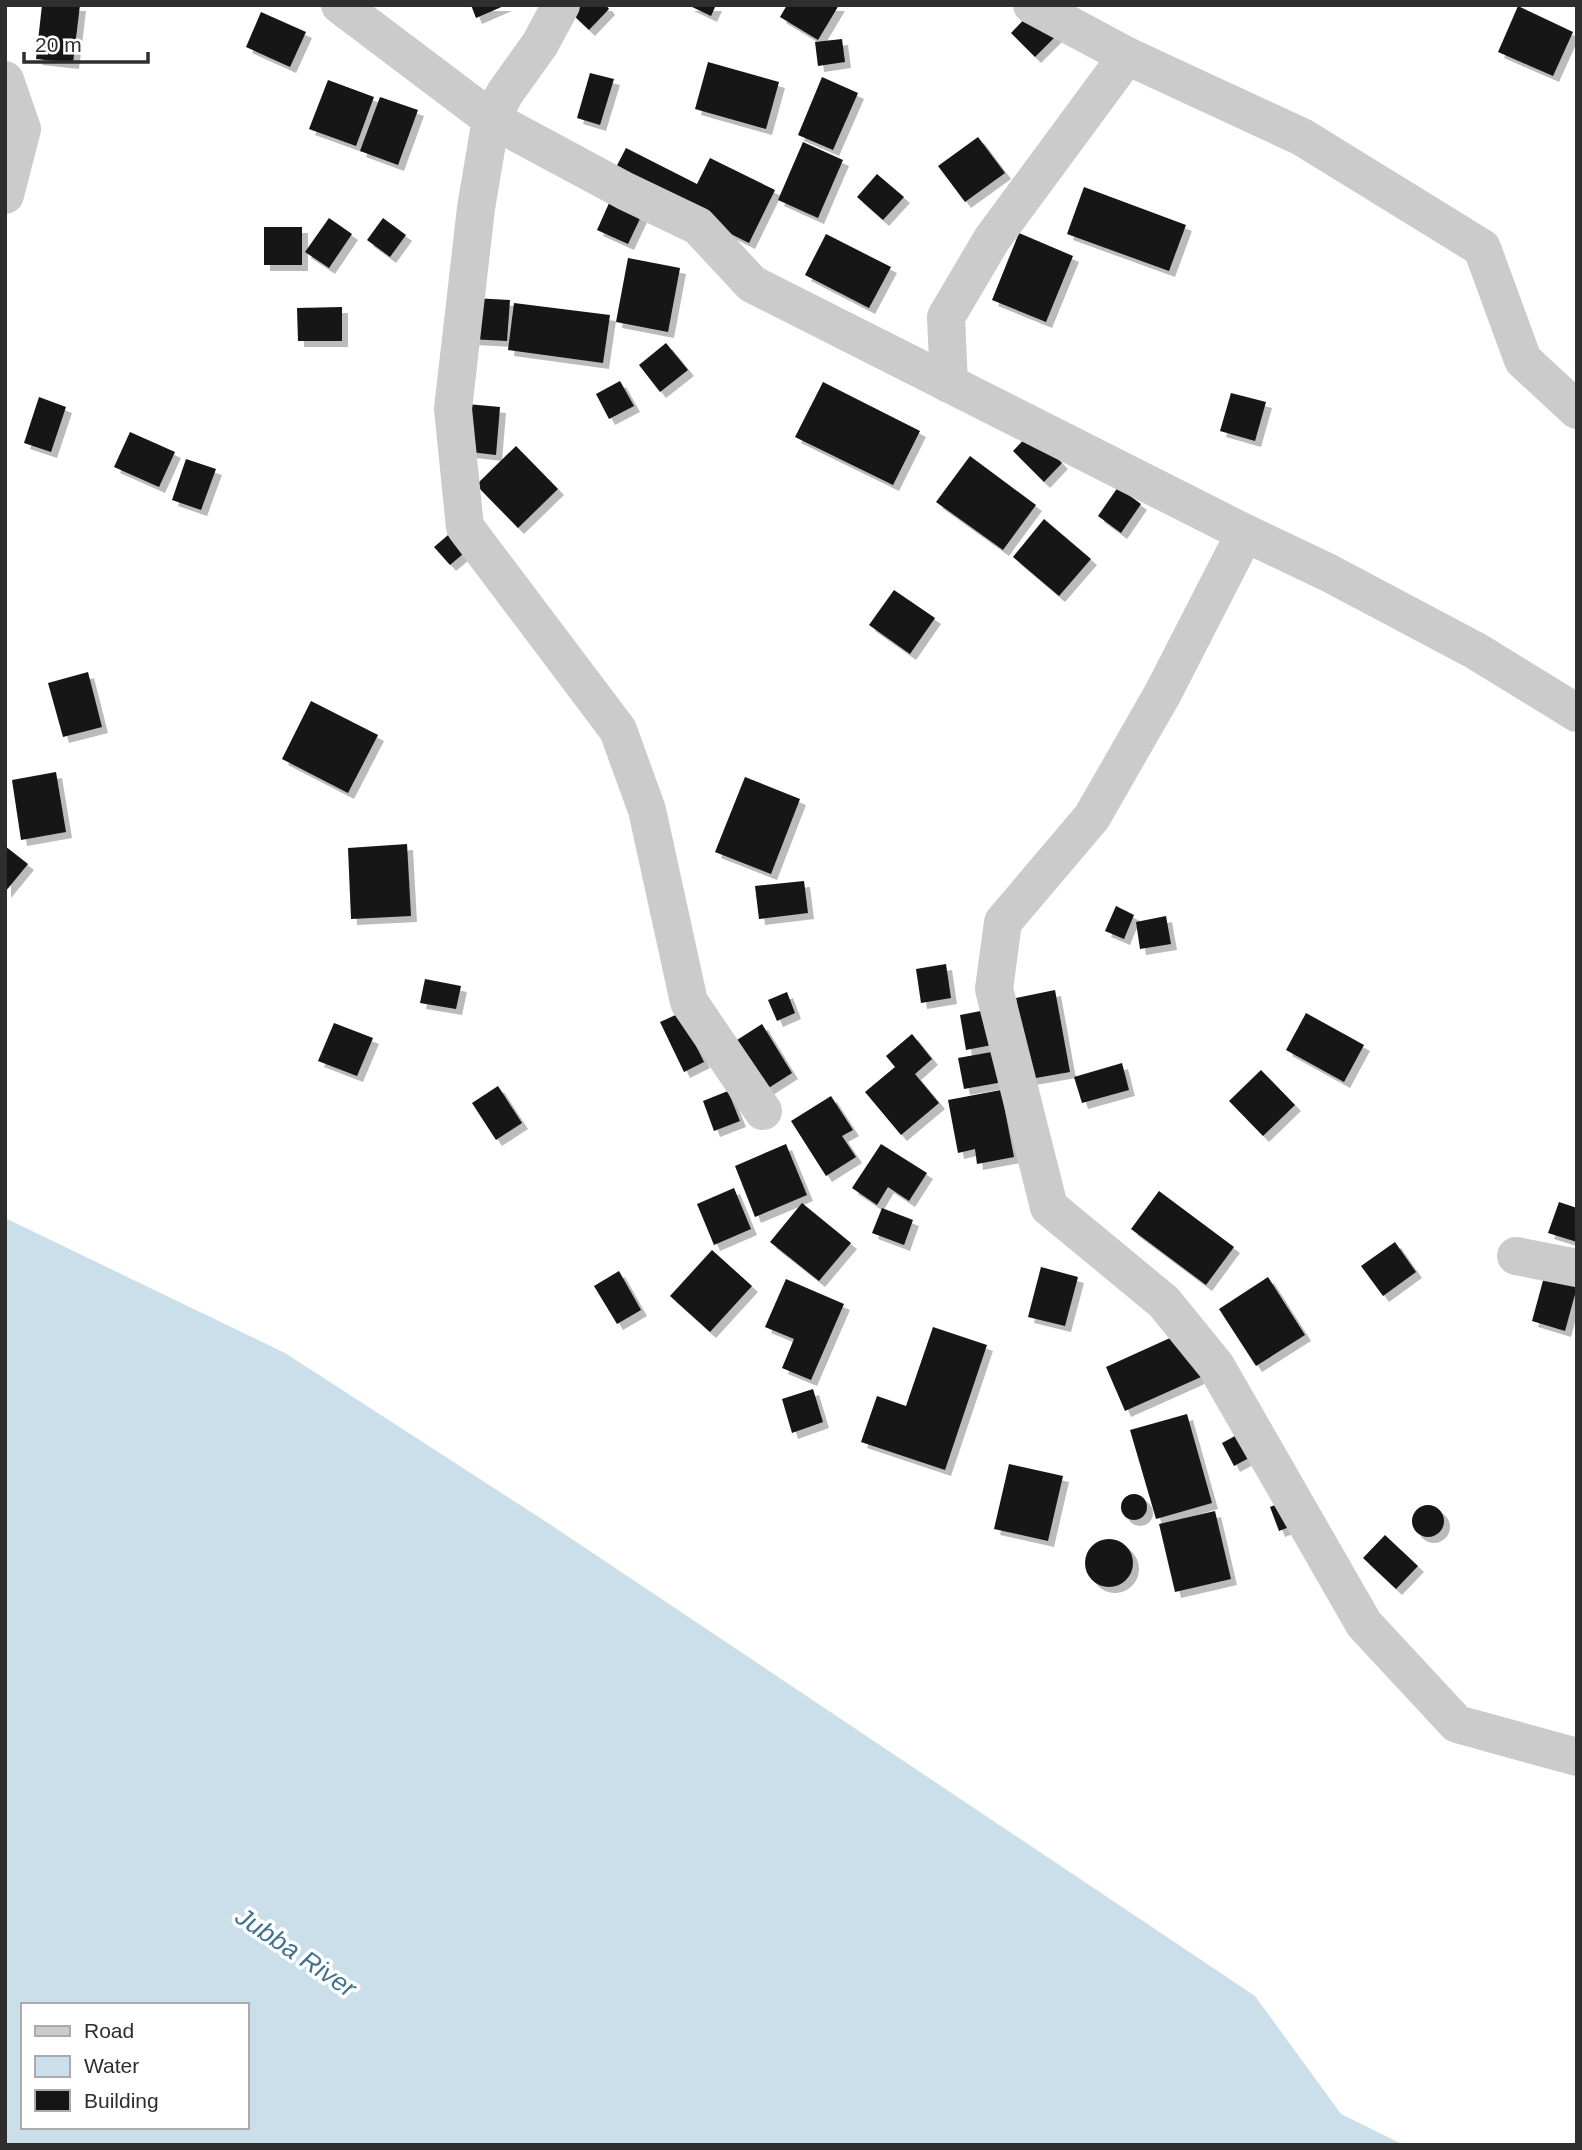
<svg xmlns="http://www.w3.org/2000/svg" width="1582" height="2150" font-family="Arial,sans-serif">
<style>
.water{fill:#cadfea;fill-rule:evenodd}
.building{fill:#151515;filter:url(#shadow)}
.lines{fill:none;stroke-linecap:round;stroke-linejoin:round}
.street{stroke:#cbcbcb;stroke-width:38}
.labels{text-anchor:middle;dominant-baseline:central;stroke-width:7;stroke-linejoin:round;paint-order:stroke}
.water-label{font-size:26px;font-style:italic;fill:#40728d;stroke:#fff}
</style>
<defs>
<filter id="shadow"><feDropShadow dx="6" dy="6" stdDeviation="0" flood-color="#0004"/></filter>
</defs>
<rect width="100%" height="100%" fill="#fff"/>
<path class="water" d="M5 1218 285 1353 551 1525 1255 1996 1341 2114 1404 2145H5ZM23 2005H247V2127H23Z"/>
<g class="building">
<polygon points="42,5 80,5 73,63 36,59"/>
<polygon points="471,5 506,5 476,18"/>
<polygon points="579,5 606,5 609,9 589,30 571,13"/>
<polygon points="688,5 716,5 711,16"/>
<polygon points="787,5 839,5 818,40 780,17"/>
<polygon points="1518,6 1573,32 1553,76 1498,52"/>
<polygon points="1034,9 1058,34 1035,57 1011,33"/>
<polygon points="261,12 306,32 290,67 246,47"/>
<polygon points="842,39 845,62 818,66 815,42"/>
<polygon points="708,62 779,82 766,129 695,109"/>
<polygon points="590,73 614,79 600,125 577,118"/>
<polygon points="822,77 858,93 833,150 798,135"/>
<polygon points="328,80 374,97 356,146 309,129"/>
<polygon points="380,97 418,110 398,165 360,151"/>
<polygon points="978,137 1005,173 965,202 938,166"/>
<polygon points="803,142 843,160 818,218 778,200"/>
<polygon points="626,148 697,184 710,158 775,190 749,243 612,175"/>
<polygon points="877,174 904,197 883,220 857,197"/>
<polygon points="1084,187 1186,225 1169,271 1067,234"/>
<polygon points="614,192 646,206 628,244 597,230"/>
<polygon points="329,218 352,234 329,268 305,252"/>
<polygon points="383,218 406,235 390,257 367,240"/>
<rect x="264" y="227" width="38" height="38"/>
<polygon points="1019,233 1073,256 1046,322 992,300"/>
<polygon points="826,234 891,267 869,308 805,275"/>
<polygon points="628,258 680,268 668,332 616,322"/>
<polygon points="473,298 510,300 507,341 470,339"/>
<polygon points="514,303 610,315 603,363 508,350"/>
<polygon points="342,307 342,341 298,341 297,308"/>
<polygon points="666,343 688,370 660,392 639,365"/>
<polygon points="620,381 634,406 609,419 596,394"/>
<polygon points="823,382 920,431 893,485 795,437"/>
<polygon points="1231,393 1266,402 1255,441 1220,431"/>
<polygon points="39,397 66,407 51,452 24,443"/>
<polygon points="467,404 500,407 496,455 462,451"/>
<polygon points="130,432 175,452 159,487 114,467"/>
<polygon points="1031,432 1062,463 1044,482 1013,451"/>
<polygon points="516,446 558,489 518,528 476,485"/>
<polygon points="970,456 1036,505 1003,550 936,502"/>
<polygon points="186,459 216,469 201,510 172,500"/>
<polygon points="1118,487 1141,504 1121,533 1098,516"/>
<polygon points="1044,519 1091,559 1059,596 1013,557"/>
<polygon points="454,530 469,549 450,565 434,547"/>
<polygon points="894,590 935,618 910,654 869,625"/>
<polygon points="88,672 102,727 63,737 48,683"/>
<polygon points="311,701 378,735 348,793 282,759"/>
<polygon points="56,772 66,832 21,840 12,780"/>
<polygon points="745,777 800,799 771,874 715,852"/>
<polygon points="407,844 411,916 351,919 348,848"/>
<polygon points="5,846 28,864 5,892"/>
<polygon points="804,881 808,913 759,919 755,886"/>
<polygon points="1116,906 1134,915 1124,939 1105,931"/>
<polygon points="1166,916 1171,944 1140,949 1136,922"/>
<polygon points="946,964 951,998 921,1003 916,969"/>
<polygon points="425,979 461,986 456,1009 420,1003"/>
<polygon points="1055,990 1070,1072 1030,1079 1016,998"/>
<polygon points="787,992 795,1013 777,1021 768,1000"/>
<polygon points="991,1009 997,1044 966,1050 960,1015"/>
<polygon points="680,1013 704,1062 684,1072 660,1022"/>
<polygon points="1306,1013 1364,1045 1344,1082 1286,1050"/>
<polygon points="334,1023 373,1038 357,1076 318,1061"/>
<polygon points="762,1024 792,1073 767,1089 737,1040"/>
<polygon points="912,1034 932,1059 915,1074 939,1103 901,1135 865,1092 895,1067 886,1056"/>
<polygon points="997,1051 1003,1082 964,1089 958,1058"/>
<polygon points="1122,1063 1129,1090 1082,1103 1074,1077"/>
<polygon points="1261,1070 1295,1105 1263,1136 1229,1101"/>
<polygon points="498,1086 522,1123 496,1140 472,1103"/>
<polygon points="1001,1090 1014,1157 977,1164 975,1149 958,1153 948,1100"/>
<polygon points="728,1091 740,1121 714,1131 703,1101"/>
<polygon points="831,1096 853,1130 842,1136 856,1157 826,1176 791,1121"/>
<polygon points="786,1144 807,1195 755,1217 735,1166"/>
<polygon points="881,1144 927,1173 909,1201 888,1187 877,1205 852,1188"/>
<polygon points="734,1188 751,1229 714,1245 697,1204"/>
<polygon points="1159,1191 1234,1247 1206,1285 1131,1229"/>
<polygon points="1559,1202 1577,1208 1577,1242 1548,1233"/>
<polygon points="802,1203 851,1243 819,1281 770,1242"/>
<polygon points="882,1208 913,1220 904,1245 872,1233"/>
<polygon points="1395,1242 1416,1272 1383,1296 1361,1266"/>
<polygon points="712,1250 752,1286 710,1332 670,1296"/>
<polygon points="1041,1267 1078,1277 1065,1326 1028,1317"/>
<polygon points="619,1271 641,1310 617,1324 594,1286"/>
<polygon points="1268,1277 1305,1335 1256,1366 1219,1309"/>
<polygon points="1544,1277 1577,1287 1565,1331 1532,1321"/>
<polygon points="786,1279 844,1304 811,1380 782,1368 794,1339 765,1327"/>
<polygon points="933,1327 987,1345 945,1470 861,1442 877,1396 906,1406"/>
<polygon points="1181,1333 1201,1377 1125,1411 1106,1367"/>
<polygon points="813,1389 823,1422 792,1433 782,1399"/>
<polygon points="1187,1414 1212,1503 1156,1519 1130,1430"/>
<polygon points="1248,1429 1260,1452 1234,1466 1222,1443"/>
<polygon points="1009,1464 1063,1476 1048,1541 994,1529"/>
<circle cx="1134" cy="1507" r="13"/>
<polygon points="1287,1500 1297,1524 1279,1531 1270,1507"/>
<circle cx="1428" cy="1521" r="16"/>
<polygon points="1215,1511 1231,1579 1175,1592 1159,1524"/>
<polygon points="1385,1535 1418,1566 1396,1589 1363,1558"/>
<circle cx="1109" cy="1563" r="24"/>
</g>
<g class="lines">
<g class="street">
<polyline points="340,5 491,119 625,191 698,226 752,284 1245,533 1163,693 1092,817 1003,922 994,989 1049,1207 1164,1302 1216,1366 1364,1624 1457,1724 1577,1757"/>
<polyline points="561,5 540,44 505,93 491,119 476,208 453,409 465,527 618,730 647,810 689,1002 763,1111"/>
<polyline points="1032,5 1127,56 1302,137 1482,248 1523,360 1577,410"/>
<polyline points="5,80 22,129 5,195"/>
<polyline points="949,384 946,317 992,239 1127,56"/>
<polyline points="1245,533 1329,573 1476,651 1577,713"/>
<polyline points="1516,1256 1577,1268"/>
</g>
</g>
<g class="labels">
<g class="water-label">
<text transform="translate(296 1952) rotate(34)">Jubba River</text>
</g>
</g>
<rect width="1582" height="2150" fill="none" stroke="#2e2e2e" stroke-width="14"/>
<rect x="21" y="2003" width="228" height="126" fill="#ffffff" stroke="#ababab" stroke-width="2"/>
<rect x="35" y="2026" width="35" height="10" fill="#cbcbcb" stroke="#ababab" stroke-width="2"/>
<text x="84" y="2038" font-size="21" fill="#2e2e2e">Road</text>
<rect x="35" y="2056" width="35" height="21" fill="#cadfea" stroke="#ababab" stroke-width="2"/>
<text x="84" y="2073" font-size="21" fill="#2e2e2e">Water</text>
<rect x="35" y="2090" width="35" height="21" fill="#151515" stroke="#ababab" stroke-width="2"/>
<text x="84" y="2108" font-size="21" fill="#2e2e2e">Building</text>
<path d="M24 52v10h124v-10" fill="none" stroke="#2e2e2e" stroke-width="3.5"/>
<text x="35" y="52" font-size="21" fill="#2e2e2e" stroke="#ffffff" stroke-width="5" paint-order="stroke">20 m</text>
</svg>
